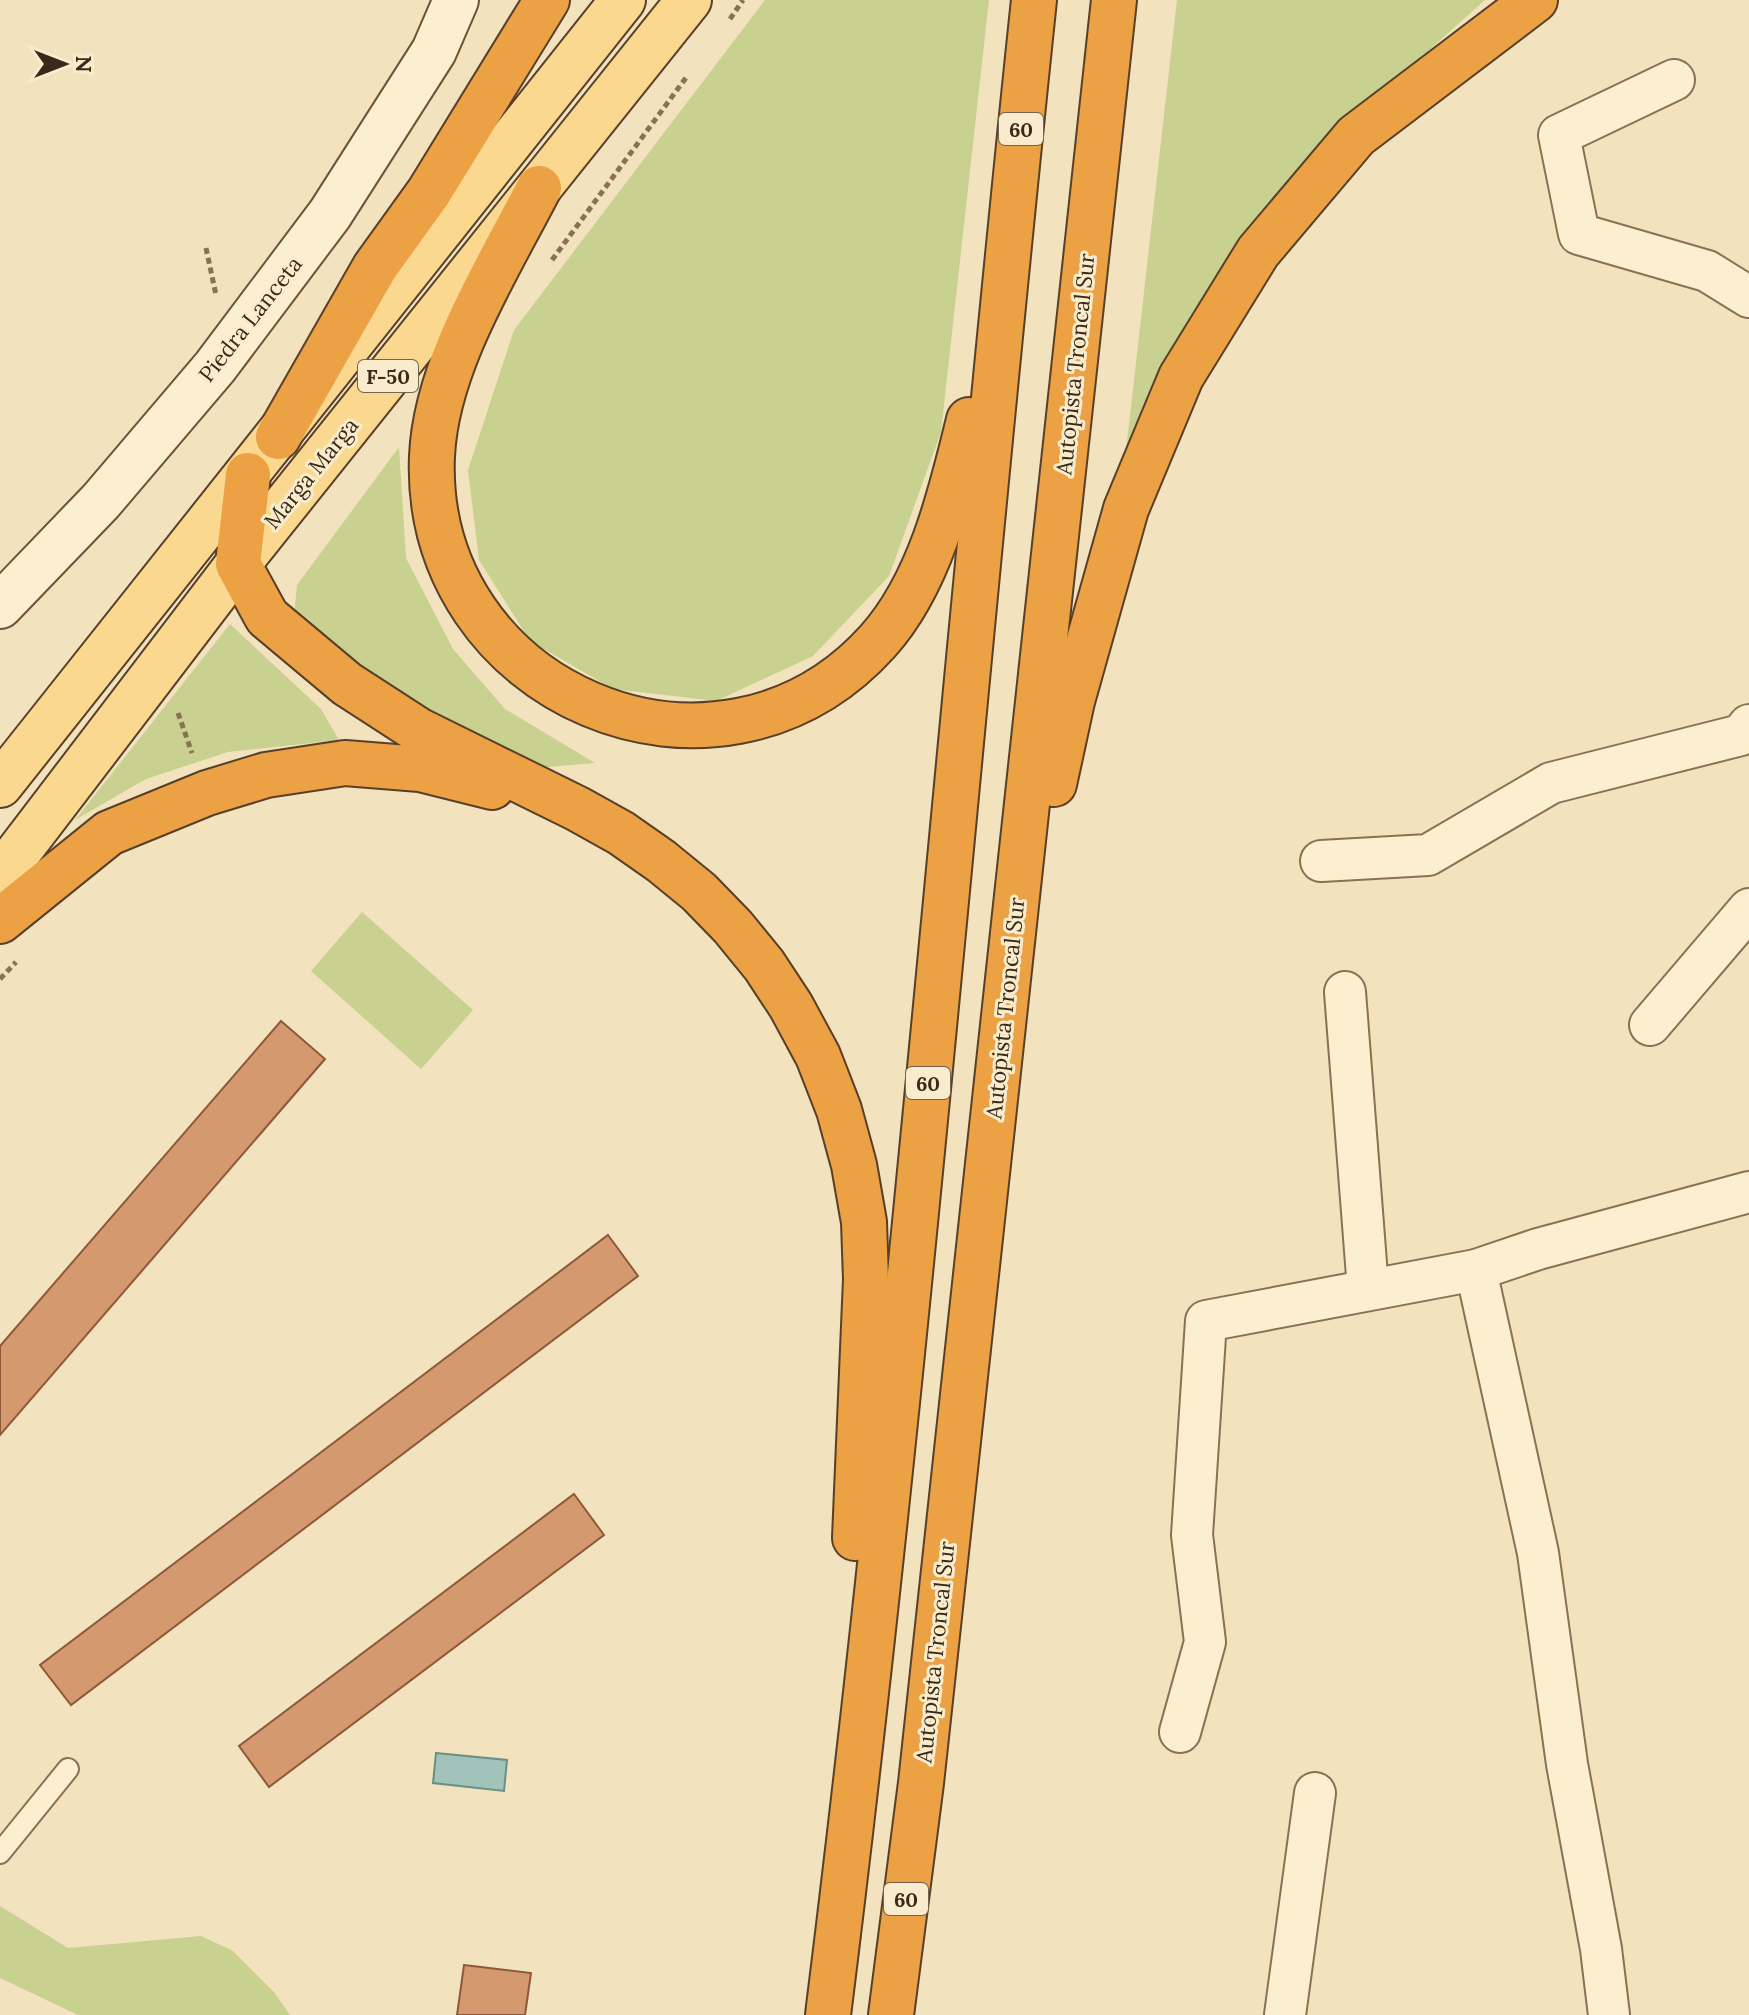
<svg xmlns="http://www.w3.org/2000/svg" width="1749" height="2015" viewBox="0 0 1749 2015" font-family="Lora,serif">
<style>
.green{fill:#c9d190}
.water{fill:#a1c3b9;stroke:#679187;stroke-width:2}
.building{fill:#d4996f;stroke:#8d5938;stroke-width:2}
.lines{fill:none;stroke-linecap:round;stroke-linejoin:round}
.lane-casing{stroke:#8b7154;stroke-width:24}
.street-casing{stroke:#8b7154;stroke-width:44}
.secondary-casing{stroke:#6d5238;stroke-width:48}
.primary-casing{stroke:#583f29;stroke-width:48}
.highway-casing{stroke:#583f29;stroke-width:48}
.path{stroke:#8b7154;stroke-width:5;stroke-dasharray:6 4;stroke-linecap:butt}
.lane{stroke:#fcefd0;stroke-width:20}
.street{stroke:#fcefd0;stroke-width:40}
.secondary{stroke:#fcefd0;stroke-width:44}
.primary{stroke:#fad890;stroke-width:44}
.highway{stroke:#eba144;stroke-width:44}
.labels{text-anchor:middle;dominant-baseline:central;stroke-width:6;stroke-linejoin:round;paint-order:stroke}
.shield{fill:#f9eccd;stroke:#736450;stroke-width:2}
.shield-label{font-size:20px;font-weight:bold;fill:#39291a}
.street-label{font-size:22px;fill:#39291a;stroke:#f9eccd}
</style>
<rect width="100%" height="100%" fill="#f2e2bd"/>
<!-- green -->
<g class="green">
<path d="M765 0H989L941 432 889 576 813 656 716 701 613 689 530 641 479 560 468 470 514 330Z"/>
<path d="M1177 0H1485L1351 120 1125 460Z"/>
<path d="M399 447 406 558 453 649 505 709 595 763 525 769 362 671 294 616 297 585Z"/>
<path d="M230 624 321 709 339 740 228 752 146 779 75 820Z"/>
<path d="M362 912 473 1010 421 1069 311 971Z"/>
<path d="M0 1906 68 1948 201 1936 233 1951 274 1992 290 2015H78L0 1978Z"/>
</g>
<!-- water -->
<path class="water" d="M436 1753 507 1760 504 1791 433 1783Z"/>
<!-- building -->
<g class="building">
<path d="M281 1021 325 1059 0 1435V1346Z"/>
<path d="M608 1235 638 1276 71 1705 40 1665Z"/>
<path d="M574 1494 604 1535 269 1787 239 1746Z"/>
<path d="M464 1965 531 1973 525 2015H457Z"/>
</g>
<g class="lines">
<!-- lane casing -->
<g class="lane-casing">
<path id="lane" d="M0 1853 68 1769"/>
</g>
<!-- street casing -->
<g class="street-casing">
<g id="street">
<path d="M1674 80 1559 135 1579 234 1707 271 1749 297"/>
<path d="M1321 861 1428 855 1551 783 1741 735 1749 725"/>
<path d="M1345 992 1368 1289"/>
<path d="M1650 1025 1749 909"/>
<path d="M1476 1270 1538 1553 1567 1764 1601 1949 1609 2015"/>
<path d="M1180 1732 1205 1642 1192 1535 1206 1321 1476 1270 1538 1249 1749 1192"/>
<path d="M1285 2015 1315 1793"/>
</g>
</g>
<!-- secondary casing -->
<g class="secondary-casing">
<path id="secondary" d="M0 606 101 501 215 367 330 214 434 51 456 0"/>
</g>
<!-- primary casing -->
<g class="primary-casing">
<g id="primary">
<path d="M0 785 623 0"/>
<path d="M0 876 238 564 689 0"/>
</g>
</g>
<!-- highway casing -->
<g class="highway-casing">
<g id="highway">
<path d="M539 188C498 268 436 365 432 456 422 693 717 820 878 641 930 583 951 494 969 420"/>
<path d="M278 437 375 267 429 192 547 0"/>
<path d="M248 475 238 564 267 617 347 684 418 730 578 809 621 833 661 861 699 892 733 927 764 965 791 1006 818 1056 839 1110 854 1165 864 1222 866 1279 855 1538"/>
<path d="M1054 784 1072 701 1126 509 1181 377 1258 252 1356 136 1535 0"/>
<path d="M0 921 109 833 207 793 266 775 345 763 420 769 492 787"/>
<path d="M828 2015C912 1345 963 671 1034 0"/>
<path d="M891 2015 921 1783 1114 0"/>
</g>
</g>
<!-- path -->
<g class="path">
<path d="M730 19 743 0"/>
<path d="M206 248 216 295"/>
<path d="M552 260 688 75"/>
<path d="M178 713 192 753"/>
<path d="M0 979 16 962"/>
</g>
<!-- lane -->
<use href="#lane" class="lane"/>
<!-- street -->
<use href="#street" class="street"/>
<!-- secondary -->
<use href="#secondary" class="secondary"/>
<!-- primary -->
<use href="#primary" class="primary"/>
<!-- highway -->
<use href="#highway" class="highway"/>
</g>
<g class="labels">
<!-- shield labels -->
<g class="shield">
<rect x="999" y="113" width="44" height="32" rx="6"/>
<rect x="358" y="360" width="60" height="32" rx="6"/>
<rect x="906" y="1067" width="44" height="32" rx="6"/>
<rect x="884" y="1883" width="44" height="32" rx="6"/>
</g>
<g class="shield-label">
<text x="1021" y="129">60</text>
<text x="388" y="376">F-50</text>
<text x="928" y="1083">60</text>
<text x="906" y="1899">60</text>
</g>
<!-- street labels -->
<g class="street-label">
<text transform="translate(250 319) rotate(-52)">Piedra Lanceta</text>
<text transform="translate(1075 364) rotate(-84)">Autopista Troncal Sur</text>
<text transform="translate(311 473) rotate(-51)">Marga Marga</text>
<text transform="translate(1005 1008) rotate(-84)">Autopista Troncal Sur</text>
<text transform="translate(935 1652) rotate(-84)">Autopista Troncal Sur</text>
</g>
</g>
<!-- north arrow -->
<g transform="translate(64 64) rotate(90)" stroke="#f9eccd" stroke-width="6" paint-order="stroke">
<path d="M0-6L14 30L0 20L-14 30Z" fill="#39291a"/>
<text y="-12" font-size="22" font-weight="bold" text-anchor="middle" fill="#39291a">N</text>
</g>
</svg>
